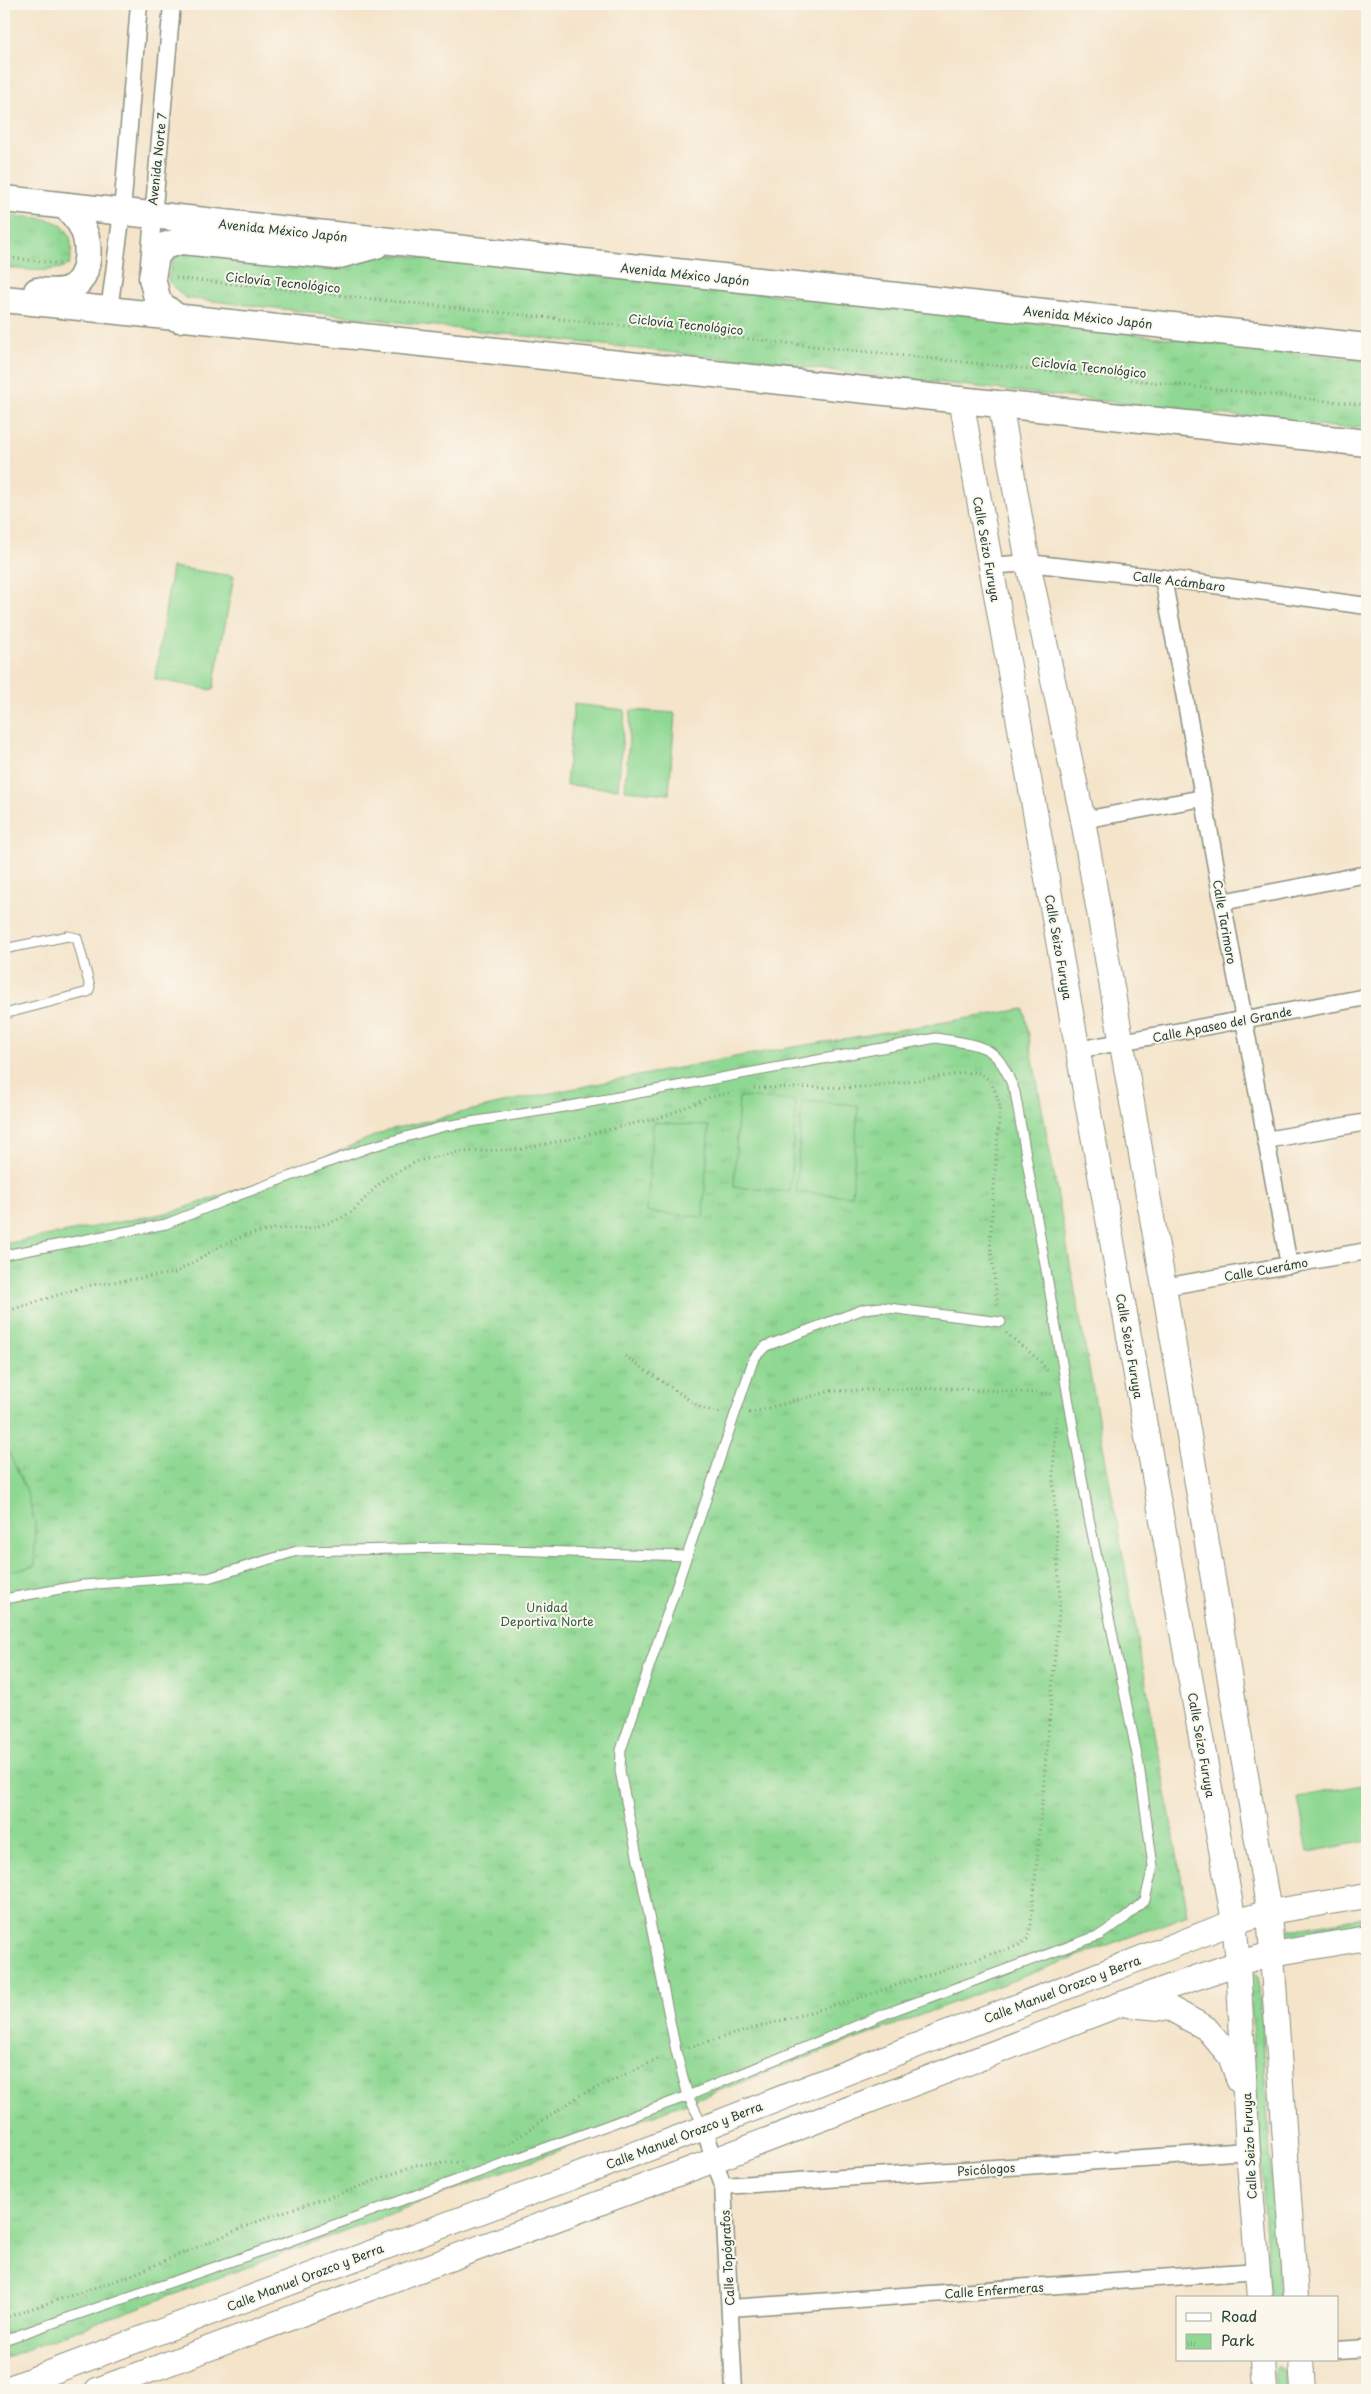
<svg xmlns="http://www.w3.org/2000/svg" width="1371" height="2394" viewBox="0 0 1371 2394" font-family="'Playpen Sans',sans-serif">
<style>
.park{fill:url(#park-tufts);stroke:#578a64}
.garden{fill:#8fd893;stroke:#578a64}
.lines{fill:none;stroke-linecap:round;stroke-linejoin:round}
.lane-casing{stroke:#8a907f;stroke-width:11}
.street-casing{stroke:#8a907f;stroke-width:19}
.secondary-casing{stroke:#8a907f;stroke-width:26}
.primary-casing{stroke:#8a907f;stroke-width:29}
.path{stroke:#8a907f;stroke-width:3;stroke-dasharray:1 4;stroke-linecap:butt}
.lane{stroke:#fff;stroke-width:9}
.street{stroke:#fff;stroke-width:16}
.secondary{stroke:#fff;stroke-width:24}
.primary{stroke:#fff;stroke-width:26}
.labels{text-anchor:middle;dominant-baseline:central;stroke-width:4;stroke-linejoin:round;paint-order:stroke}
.street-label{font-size:12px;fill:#1f3d34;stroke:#fbf7ec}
.park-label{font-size:12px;fill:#355c47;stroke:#fbf7ec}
</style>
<defs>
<pattern id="park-tufts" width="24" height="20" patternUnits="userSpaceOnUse" patternTransform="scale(1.25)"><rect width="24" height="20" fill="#8fd893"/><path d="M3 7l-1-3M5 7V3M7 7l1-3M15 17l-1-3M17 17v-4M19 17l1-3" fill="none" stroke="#7bba7f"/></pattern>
</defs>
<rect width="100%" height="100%" fill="#fbf7ec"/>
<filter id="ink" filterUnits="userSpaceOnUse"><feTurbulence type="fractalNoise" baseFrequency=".02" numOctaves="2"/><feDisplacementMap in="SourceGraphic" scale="10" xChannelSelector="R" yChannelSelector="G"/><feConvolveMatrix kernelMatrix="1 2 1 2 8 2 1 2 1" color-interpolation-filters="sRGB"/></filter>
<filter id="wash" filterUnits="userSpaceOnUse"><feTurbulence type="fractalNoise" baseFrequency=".0096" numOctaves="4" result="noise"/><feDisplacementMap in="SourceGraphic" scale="20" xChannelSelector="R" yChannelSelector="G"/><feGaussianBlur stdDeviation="1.12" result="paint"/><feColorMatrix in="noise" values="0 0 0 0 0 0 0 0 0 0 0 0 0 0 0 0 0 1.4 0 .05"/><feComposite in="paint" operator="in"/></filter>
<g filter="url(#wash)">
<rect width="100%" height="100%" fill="#f4e4ca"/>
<!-- park -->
<g class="park">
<path d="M4 215C40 219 82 213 69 265 47 274 27 270 4 267Z"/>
<path d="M180 249 326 255 388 254 933 311 1367 361V426L1344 428 185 298 168 281 171 265Z"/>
<path d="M1024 1009 1188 1915 4 2358V1244L172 1212 283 1175 388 1130 520 1099 740 1056Z"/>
<path d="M1367 1917V1928L1279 1942 1278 1935 1285 1931Z"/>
<path d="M1253 1972 1258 1976 1280 2298H1270L1249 1978Z"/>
<path d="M1278 2366 1284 2371 1285 2390H1275L1274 2372Z"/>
</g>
<!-- garden -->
<g class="garden">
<path d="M172 567 234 576 213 690 155 679Z"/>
<path d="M574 704 625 710 618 789 566 785Z"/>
<path d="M631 710 675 713 669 794 625 790Z"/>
<path d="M739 1097 796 1101 790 1192 734 1187Z"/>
<path d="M802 1101 858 1105 852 1196 796 1192Z"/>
<path d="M653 1122 709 1126 703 1217 647 1212Z"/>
<path d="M4 1443 26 1489 35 1523V1566L4 1572Z"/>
<path d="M1367 1784V1841L1308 1852 1298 1797Z"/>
</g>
</g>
<g filter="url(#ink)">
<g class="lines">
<!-- lane casing -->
<g class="lane-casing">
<g id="lane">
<path d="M4 949 68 936 77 938 90 987 88 992 4 1014"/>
<path d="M4 1255 166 1224 231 1198 370 1147 445 1126 553 1109 936 1038C952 1041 981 1043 993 1054 1004 1063 1010 1080 1015 1092L1089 1518 1139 1765 1153 1866 1145 1900 1125 1918 1100 1935 887 2013 688 2096 287 2242 4 2340"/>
<path d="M4 1599 83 1585 175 1578H208L297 1551 446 1548 687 1556"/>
<path d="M704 2127 688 2096 676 2051 620 1771 621 1750 754 1358 766 1346 864 1309 881 1307 1001 1322"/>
</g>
</g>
<!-- street casing -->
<g class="street-casing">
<g id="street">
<path d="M149 263 172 4"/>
<path d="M109 311 122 212 139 4"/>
<path d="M990 566 1028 563 1163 578 1367 606"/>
<path d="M1163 578 1289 1265"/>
<path d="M1083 820 1203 798"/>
<path d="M1222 902 1367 874"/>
<path d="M1077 1050 1367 997"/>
<path d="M1266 1140 1367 1122"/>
<path d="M1164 1287 1367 1251"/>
<path d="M704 2128 723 2186 734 2390"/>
<path d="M723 2186 1248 2151"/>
<path d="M730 2308 1258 2271"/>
<path d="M1337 2350 1367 2348"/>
</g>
</g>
<!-- secondary casing -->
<g class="secondary-casing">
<g id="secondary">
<path d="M961 399 1234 1922 1238 1963 1248 2151 1260 2298"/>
<path d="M1000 403 1028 563 1083 820 1164 1287 1269 1912 1296 2298"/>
<path d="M1128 2005 1171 2009 1206 2028 1230 2056 1239 2081"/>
<path d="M1263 2360 1265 2390"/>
<path d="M1301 2360 1303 2390"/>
<path d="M4 2390 704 2128 1234 1922 1269 1912 1367 1896"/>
<path d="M97 2390 715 2160 1121 2004 1238 1963 1272 1954 1367 1938"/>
</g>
</g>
<!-- primary casing -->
<g class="primary-casing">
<g id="primary">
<path d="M4 199 1367 347"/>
<path d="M37 291C47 292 62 293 71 288 90 278 91 244 82 227 79 220 71 212 66 206"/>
<path d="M4 299 1367 443"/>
<path d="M179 319 158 302 152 278 156 256 164 246 181 241 336 256 376 245"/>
</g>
</g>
<!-- path -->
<g class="path">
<path d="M4 257 63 264"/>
<path d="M176 278 1367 405"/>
<path d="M754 1088 871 1087 971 1072C990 1072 996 1091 1000 1107L990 1241 998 1308"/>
<path d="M4 1312 86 1286 175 1273 224 1244 246 1235 274 1229 312 1228 335 1221 352 1212 384 1179 418 1161 458 1152 521 1149 570 1139 665 1116 710 1097 733 1092"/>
<path d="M1006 1333 1039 1360 1049 1373"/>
<path d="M625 1356 701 1408 721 1413"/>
<path d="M749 1413 832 1391 946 1388 1055 1394"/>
<path d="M689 2047 846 2002 1019 1945 1027 1939 1031 1926 1060 1599 1053 1477 1056 1416"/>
<path d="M505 2146 579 2096 665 2056"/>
<path d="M4 2318 129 2276 268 2217 348 2191 415 2165 462 2162"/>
</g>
<!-- lane -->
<use href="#lane" class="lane"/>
<!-- street -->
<use href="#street" class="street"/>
<!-- secondary -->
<use href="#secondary" class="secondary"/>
<!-- primary -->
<use href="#primary" class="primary"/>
</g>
</g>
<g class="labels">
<!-- street labels -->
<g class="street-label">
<text transform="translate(157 159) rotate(-84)">Avenida Norte 7</text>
<text transform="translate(283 230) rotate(6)">Avenida México Japón</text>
<text transform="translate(685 274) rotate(6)">Avenida México Japón</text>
<text transform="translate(283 282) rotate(6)">Ciclovía Tecnológico</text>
<text transform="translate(1088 317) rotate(6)">Avenida México Japón</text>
<text transform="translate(686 324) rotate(6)">Ciclovía Tecnológico</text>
<text transform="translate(1089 367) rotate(6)">Ciclovía Tecnológico</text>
<text transform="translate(987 549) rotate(80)">Calle Seizo Furuya</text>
<text transform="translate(1179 581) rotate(7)">Calle Acámbaro</text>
<text transform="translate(1225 922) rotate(80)">Calle Tarimoro</text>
<text transform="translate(1059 947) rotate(80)">Calle Seizo Furuya</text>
<text transform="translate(1222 1024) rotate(-11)">Calle Apaseo del Grande</text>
<text transform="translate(1266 1269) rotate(-10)">Calle Cuerámo</text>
<text transform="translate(1130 1346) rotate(80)">Calle Seizo Furuya</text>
<text transform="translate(1202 1745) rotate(80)">Calle Seizo Furuya</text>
<text transform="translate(1062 1989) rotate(-21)">Calle Manuel Orozco y Berra</text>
<text transform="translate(684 2135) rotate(-21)">Calle Manuel Orozco y Berra</text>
<text transform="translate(1249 2146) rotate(-93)">Calle Seizo Furuya</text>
<text transform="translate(986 2169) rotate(-4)">Psicólogos</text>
<text transform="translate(727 2258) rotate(-93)">Calle Topógrafos</text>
<text transform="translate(305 2277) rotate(-21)">Calle Manuel Orozco y Berra</text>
<text transform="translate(994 2290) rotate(-4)">Calle Enfermeras</text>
</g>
<!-- park labels -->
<g class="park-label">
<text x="547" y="1607">Unidad<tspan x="547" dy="14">Deportiva Norte</tspan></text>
</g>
</g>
<!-- margin -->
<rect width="1371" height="2394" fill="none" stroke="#fbf7ec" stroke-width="20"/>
<!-- legend -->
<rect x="1176" y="2296" width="162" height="65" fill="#fbf7ec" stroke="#a3ada2"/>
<rect x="1186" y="2313" width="25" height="8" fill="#ffffff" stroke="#a3ada2"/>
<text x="1221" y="2322" font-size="15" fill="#1f3d34">Road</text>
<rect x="1186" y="2334" width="25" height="15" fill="url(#park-tufts)" stroke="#a3ada2"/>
<text x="1221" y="2346" font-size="15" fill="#1f3d34">Park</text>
</svg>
